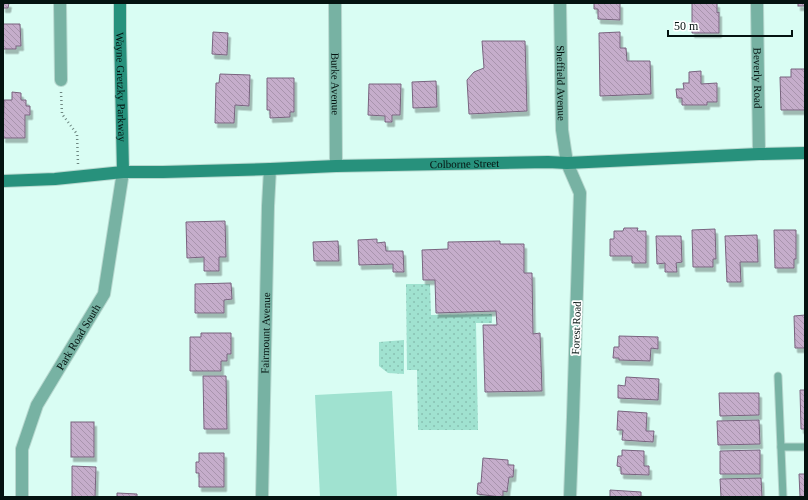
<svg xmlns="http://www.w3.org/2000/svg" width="808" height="500" viewBox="0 0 808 500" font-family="'Times New Roman',serif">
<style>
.grass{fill:#a0e2d0}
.park{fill:url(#park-dots)}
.building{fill:url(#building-back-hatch);stroke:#78637e;filter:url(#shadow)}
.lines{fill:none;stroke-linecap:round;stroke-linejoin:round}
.service-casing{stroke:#b7d8cf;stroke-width:9}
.minor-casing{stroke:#b7d8cf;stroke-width:14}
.secondary-casing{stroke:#b7d8cf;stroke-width:14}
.path{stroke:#6e8781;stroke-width:2.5;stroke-dasharray:1 3;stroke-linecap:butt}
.service{stroke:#77b2a3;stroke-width:7}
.minor{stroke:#77b2a3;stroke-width:12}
.secondary{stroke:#27917c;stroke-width:12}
.labels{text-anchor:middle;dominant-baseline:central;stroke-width:3.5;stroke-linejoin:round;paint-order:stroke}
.street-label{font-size:11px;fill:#041310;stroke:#fff}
</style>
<defs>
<pattern id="park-dots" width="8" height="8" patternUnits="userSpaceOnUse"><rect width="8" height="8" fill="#a0e2d0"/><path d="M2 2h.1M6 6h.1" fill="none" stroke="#88c1b2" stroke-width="1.8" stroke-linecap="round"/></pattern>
<pattern id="building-back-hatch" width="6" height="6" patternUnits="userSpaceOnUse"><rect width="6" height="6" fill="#c5adcb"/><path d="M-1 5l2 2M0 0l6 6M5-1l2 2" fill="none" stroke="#a894ad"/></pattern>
<filter id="shadow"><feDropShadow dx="2.5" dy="4.5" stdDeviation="0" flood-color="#0004"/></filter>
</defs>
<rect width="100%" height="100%" fill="#d9fdf3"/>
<!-- grass -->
<path class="grass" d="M392 391 397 497H320L315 395Z"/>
<!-- park -->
<g class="park">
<path d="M406 284H430L431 315 492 314V323H476L478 430H418L417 370H407Z"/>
<path d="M404 340V374L388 373 379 366V342Z"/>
</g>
<!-- building -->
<g class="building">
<path d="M3 3H9L8 8H3Z"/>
<path d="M594 3H620V20L598 19V9H594Z"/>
<path d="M692 3H717V13L719 12V33H692Z"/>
<rect x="798" y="3" width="7" height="3"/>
<path d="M3 24H20L21 46H16V49H3Z"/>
<path d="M213 32 228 33 227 55 212 54Z"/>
<path d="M620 32V48H626L627 61H650L651 94 600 96 599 33Z"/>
<path d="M482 41H525L527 111 469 114 467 80 474 72 484 68Z"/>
<path d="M791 69H805V110H781L780 77H791Z"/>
<path d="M701 71V84L717 83V102H707V105H682V98H677L676 89H684L683 83H689V72Z"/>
<path d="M220 74 250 75 249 106 235 105 234 123H215L216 83H219Z"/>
<path d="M267 78H294V112H290V117L270 118V110H267Z"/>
<path d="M436 81 437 107 413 108 412 82Z"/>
<path d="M369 84H401L400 115H392V122H385V116L368 115Z"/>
<path d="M12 92 21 93V100H26V106H30V115H25V138H3L4 100H12Z"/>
<path d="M225 221 226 257H219V271H204V257L187 258 186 222Z"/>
<path d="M624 228H638L637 231H646V263H632V256H610V239H614V231H623Z"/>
<path d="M715 229 716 259H713V267H693L692 230Z"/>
<path d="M774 230H796V259H794V268H775Z"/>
<path d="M757 235 758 262H740L741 282H727L725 236Z"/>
<path d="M656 236H681L682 262 676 263 677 272H665V263L657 264Z"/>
<path d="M377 239V243L385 242 386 251H403L404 272H393V264L359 265 358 240Z"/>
<path d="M338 241 339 261H314L313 242Z"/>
<path d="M500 241V244H524V273H532L533 334 540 333 542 391 485 392 483 325H497L496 311 436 313 435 280H423L422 250 448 249V242Z"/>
<path d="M231 283 232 299 224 300V313H195V284Z"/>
<path d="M805 315V348H795L794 316Z"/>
<path d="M201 333H231V354H227V361H221V371H190V337H201Z"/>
<path d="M619 336 658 337V349L651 348 650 361 619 360V358H613L614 347H619Z"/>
<path d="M203 376H226L227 429H204Z"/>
<path d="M626 377 659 379 658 400 618 398V385L625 386Z"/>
<path d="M800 390H805V429H801Z"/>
<path d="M719 393H759V415L720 416Z"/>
<path d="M618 411 647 413 646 431H654L653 442 622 440 623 430H617Z"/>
<path d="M759 420 760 444 718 445 717 421Z"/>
<rect x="71" y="422" width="23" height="35"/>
<path d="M622 450 644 451V466H649V475L621 474V467L617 466 618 456H622Z"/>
<path d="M760 450V474H720V451Z"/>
<path d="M199 453H224V487H199V473H196V462H199Z"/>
<path d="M483 458 508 460V465H514L513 477H509L507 492 503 491V496L501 497 477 494 478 483H481Z"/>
<path d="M72 466 96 467 95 497H72Z"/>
<path d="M799 474H805V497H800Z"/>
<path d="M761 478 762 497H721L720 479Z"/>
<path d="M610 490 641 492V497H610Z"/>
<path d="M117 493 137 494V497H117Z"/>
</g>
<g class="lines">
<!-- service casing -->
<g class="service-casing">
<g id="service">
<path d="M778 376 783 497"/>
<path d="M781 447H805"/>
</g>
</g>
<!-- minor casing -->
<g class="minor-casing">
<g id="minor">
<path d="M60 3 61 80"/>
<path id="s1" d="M335 3 336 166"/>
<path id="s2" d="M560 3 562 130 567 163 580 193 573 417 570 497"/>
<path id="s3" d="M757 3 759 154"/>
<path id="s4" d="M22 497V449L37 405 104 294 123 172"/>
<path id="s5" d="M262 497 268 206 270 169"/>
</g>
</g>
<!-- secondary casing -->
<g class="secondary-casing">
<g id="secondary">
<path id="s6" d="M120 3V32L123 172"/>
<path id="s7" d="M3 181 55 179 123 172H163L270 169 336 166 548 162 567 163 759 154 805 153"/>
</g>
</g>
<!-- path -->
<path class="path" d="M61 92 62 114 77 134 78 164"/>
<!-- service -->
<use href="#service" class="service"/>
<!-- minor -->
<use href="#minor" class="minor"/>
<!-- secondary -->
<use href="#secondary" class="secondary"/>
</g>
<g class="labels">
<!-- street labels -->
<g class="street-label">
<text stroke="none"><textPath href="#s3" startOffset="75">Beverly Road</textPath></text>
<text stroke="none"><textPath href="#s2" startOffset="80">Sheffield Avenue</textPath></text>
<text stroke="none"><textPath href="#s1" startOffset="81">Burke Avenue</textPath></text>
<text stroke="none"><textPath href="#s6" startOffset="84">Wayne Gretzky Parkway</textPath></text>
<text stroke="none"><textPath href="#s7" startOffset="462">Colborne Street</textPath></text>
<text transform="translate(576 328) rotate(-88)">Forest Road</text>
<text stroke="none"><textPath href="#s5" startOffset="164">Fairmount Avenue</textPath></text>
<text stroke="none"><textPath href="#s4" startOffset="174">Park Road South</textPath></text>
</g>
</g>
<!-- border -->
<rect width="808" height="500" fill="none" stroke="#041310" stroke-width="8"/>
<!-- scale -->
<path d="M668 30v6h124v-6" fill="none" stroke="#041310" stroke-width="2"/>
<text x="674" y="30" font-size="12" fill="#041310" stroke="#ffffff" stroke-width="3" paint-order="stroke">50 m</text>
</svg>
